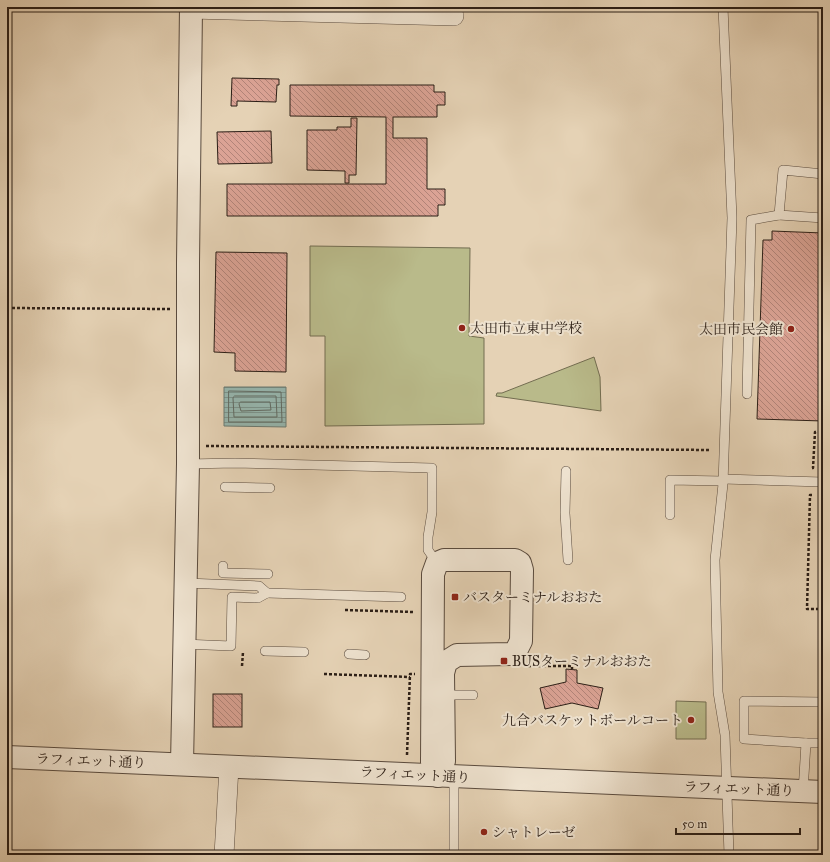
<svg xmlns="http://www.w3.org/2000/svg" width="830" height="862" viewBox="0 0 830 862" font-family="'IM FELL Great Primer','Noto Serif JP',serif">
<style>
.garden{fill:#b9ba8a;stroke:#726c50}
.water{fill:url(#water-rules);stroke:#6b7a72}
.lines{fill:none;stroke-linecap:round;stroke-linejoin:round}
.shore{stroke:#606a63;stroke-width:1}
.building{fill:url(#building-back-hatch);stroke:#2b1e16}
.service-casing{stroke:#5a4b3e;stroke-width:10}
.minor-casing{stroke:#5a4b3e;stroke-width:20}
.tertiary-casing{stroke:#5a4b3e;stroke-width:24}
.path{stroke:#2b1e16;stroke-width:2.5;stroke-dasharray:3 2;stroke-linecap:butt}
.service{stroke:#eee2cf;stroke-width:9}
.minor{stroke:#eee2cf;stroke-width:19}
.tertiary{stroke:#eee2cf;stroke-width:22}
.poi-dot{fill:#8f2418;stroke:#eee2cf;stroke-width:1.5}
.labels{text-anchor:middle;dominant-baseline:central;stroke-width:4;stroke-linejoin:round;paint-order:stroke}
.poi-label{font-size:14px;fill:#2b1e16;stroke:#eee2cf;text-anchor:start}
.street-label{font-size:14px;fill:#2b1e16;stroke:#eee2cf}
</style>
<defs>
<pattern id="water-rules" width="6" height="5" patternUnits="userSpaceOnUse"><rect width="6" height="5" fill="#96b7b0"/><path d="M0 2.5h6" fill="none" stroke="#7b948e"/></pattern>
<pattern id="building-back-hatch" width="6" height="6" patternUnits="userSpaceOnUse"><rect width="6" height="6" fill="#dba395"/><path d="M-1 5l2 2M0 0l6 6M5-1l2 2" fill="none" stroke="#b28479"/></pattern>
</defs>
<rect width="100%" height="100%" fill="#e5d2b5"/>
<filter id="stains"><feTurbulence type="fractalNoise" baseFrequency=".005" numOctaves="4"/><feColorMatrix values="0 0 0 0 .2 0 0 0 0 .09 0 0 0 0 .02 0 0 0 .5 -.17"/></filter>
<radialGradient id="worn" r=".72"><stop offset=".6" stop-color="#630" stop-opacity="0"/><stop offset="1" stop-color="#630" stop-opacity=".3"/></radialGradient>
<!-- garden -->
<g class="garden">
<path d="M310 246 470 248 469 336 484 338V424L325 426V336H310Z"/>
<path d="M594 357 600 377 601 411 496 396 497 393H502Z"/>
<path d="M676 701 706 702V739H676Z"/>
</g>
<!-- water -->
<path class="water" d="M224 387H286V427L224 426Z"/>
<g class="lines">
<!-- shore -->
<g class="shore">
<path d="M229 391 281 392 282 422H229Z"/>
<path d="M235 396H276L277 417H234L233 398Z"/>
<path d="M241 402H270L271 410 241 411 239 404Z"/>
</g>
</g>
<!-- building -->
<g class="building">
<path d="M232 78 279 79V85H277L276 102 237 101V106H231Z"/>
<path d="M290 85H434V92H445V105H437V117H393V138H427V189H445V205H438V216H227V184H386V117L290 116Z"/>
<path d="M351 118H357L356 175H349V183H345V171L307 170V130H337V127H351Z"/>
<path d="M271 131 272 163 218 164 217 132Z"/>
<path d="M772 231 823 233V421L757 419 763 240H772Z"/>
<path d="M216 252 287 253 286 372 235 371V353L214 352Z"/>
<path d="M566 669 577 670V683L603 688 598 709 572 703 545 709 540 688 566 682Z"/>
<rect x="213" y="694" width="29" height="33"/>
</g>
<g class="lines">
<!-- service casing -->
<g class="service-casing">
<g id="service">
<path d="M723 7 732 218 723 484 715 560 718 692 725 735 729 855"/>
<path d="M823 174 783 170 779 215 823 218"/>
<path d="M747 394 751 220 779 215"/>
<path d="M188 464 235 463 432 468V512L428 537V550L437 563"/>
<path d="M566 471 565 513 568 560"/>
<path d="M723 479 823 482"/>
<path d="M225 487 270 488"/>
<path d="M670 515V480L723 481"/>
<path d="M223 566V573L268 574"/>
<path d="M267 593 401 597"/>
<path d="M183 644 231 646 232 597 258 598 267 593 259 586 186 583"/>
<path d="M265 651 304 652"/>
<path d="M349 654 365 655"/>
<path d="M443 695H473"/>
<path d="M806 743H823"/>
<path d="M803 792 806 743 744 739V701L823 702"/>
<path d="M454 855V776"/>
</g>
</g>
<!-- minor casing -->
<g class="minor-casing">
<g id="minor">
<path d="M191 9 454 16"/>
<path d="M224 855 229 767"/>
</g>
</g>
<!-- tertiary casing -->
<g class="tertiary-casing">
<g id="tertiary">
<path d="M444 560H515L520 563 522 570 521 641 516 651 511 654 457 655 446 662 443 673 444 761 438 776 432 762 433 574 437 563Z"/>
<path d="M7 757 823 792"/>
<path d="M182 764 188 464V263L191 7"/>
</g>
</g>
<!-- path -->
<g class="path">
<path d="M7 308 170 309"/>
<path d="M206 446 711 450"/>
<path d="M812 468H813L815 432H823"/>
<path d="M812 495H810L807 609H823"/>
<path d="M345 610 414 612"/>
<path d="M242 666 243 652"/>
<path d="M528 666H572V669"/>
<path d="M324 674 410 677"/>
<path d="M407 755 410 674H415"/>
</g>
<!-- service -->
<use href="#service" class="service"/>
<!-- minor -->
<use href="#minor" class="minor"/>
<!-- tertiary -->
<use href="#tertiary" class="tertiary"/>
</g>
<!-- markers -->
<g class="poi-dot">
<circle cx="462" cy="328" r="4"/>
<circle cx="791" cy="329" r="4"/>
<rect x="451" y="593" width="8" height="8" rx="2"/>
<rect x="500" y="657" width="8" height="8" rx="2"/>
<circle cx="691" cy="720" r="4"/>
<circle cx="484" cy="832" r="4"/>
</g>
<g class="labels">
<!-- poi labels -->
<g class="poi-label">
<text x="470" y="328">太田市立東中学校</text>
<text x="783" y="329" text-anchor="end">太田市民会館</text>
<text x="463" y="597">バスターミナルおおた</text>
<text x="512" y="661">BUSターミナルおおた</text>
<text x="683" y="720" text-anchor="end">九合バスケットボールコート</text>
<text x="492" y="832">シャトレーゼ</text>
</g>
<!-- street labels -->
<g class="street-label">
<text transform="translate(91 761) rotate(2)">ラフィエット通り</text>
<text transform="translate(415 775) rotate(3)">ラフィエット通り</text>
<text transform="translate(739 789) rotate(2)">ラフィエット通り</text>
</g>
</g>
<!-- margin -->
<rect width="830" height="862" fill="none" stroke="#e5d2b5" stroke-width="24"/>
<rect x="8" y="8" width="814" height="846" fill="none" stroke="#2b1e16" stroke-width="2"/>
<rect x="12" y="12" width="806" height="838" fill="none" stroke="#2b1e16"/>
<!-- scale -->
<path d="M676 828v6h124v-6" fill="none" stroke="#2b1e16" stroke-width="2"/>
<text x="682" y="828" font-size="12" fill="#2b1e16" stroke="#eee2cf" stroke-width="3" paint-order="stroke">50 m</text>
<rect width="100%" height="100%" filter="url(#stains)"/>
<rect width="100%" height="100%" fill="url(#worn)"/>
</svg>
